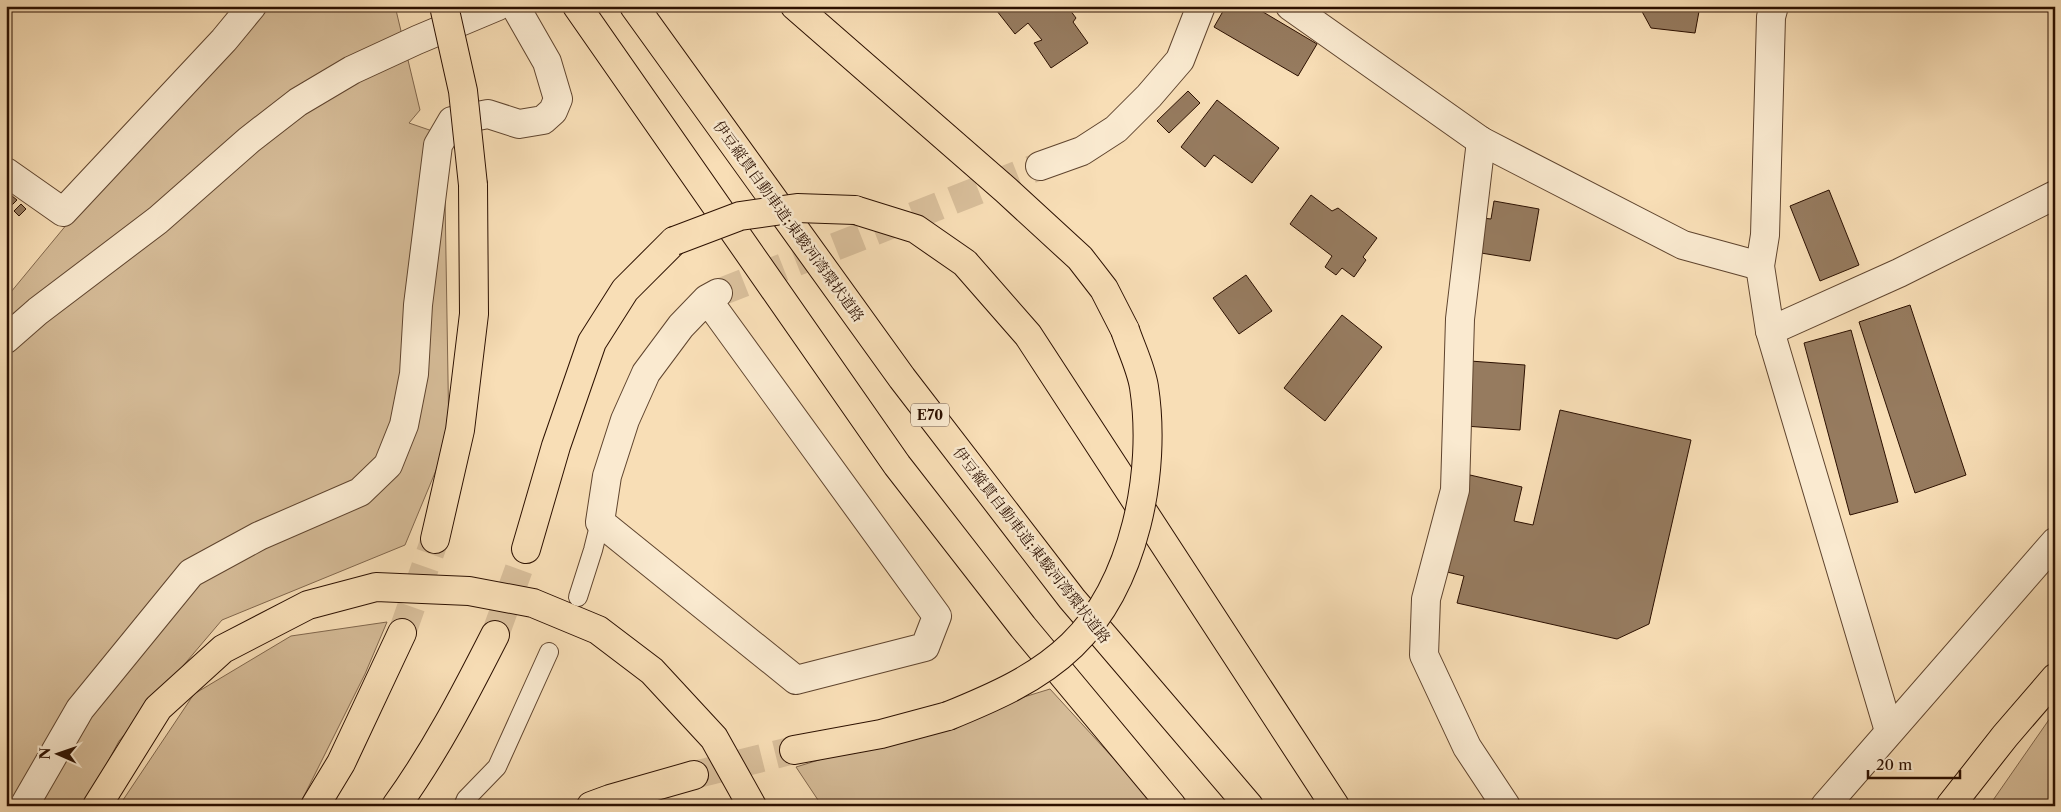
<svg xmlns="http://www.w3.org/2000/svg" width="2061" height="812" viewBox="0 0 2061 812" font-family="'Libre Caslon Text','Noto Serif JP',serif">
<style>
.green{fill:#d5bb97;stroke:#80664c}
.building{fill:#967b5f;stroke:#2c1000}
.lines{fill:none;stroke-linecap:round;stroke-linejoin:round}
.minor-tunnel{stroke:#d9bf9b;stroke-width:28;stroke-dasharray:28 14;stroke-linecap:butt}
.motorway-tunnel{stroke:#d9bf9b;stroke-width:28;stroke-dasharray:28 14;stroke-linecap:butt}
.service-casing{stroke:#5f442e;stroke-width:20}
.minor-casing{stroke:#5f442e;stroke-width:30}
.tertiary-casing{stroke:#5f442e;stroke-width:30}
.primary-casing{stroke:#2c1000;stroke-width:30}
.motorway-casing{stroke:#2c1000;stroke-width:30}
.service{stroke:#faead0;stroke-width:18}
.minor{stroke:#faead0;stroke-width:28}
.tertiary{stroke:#faead0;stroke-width:28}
.primary{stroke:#f8deb6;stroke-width:28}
.motorway{stroke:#f8deb6;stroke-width:28}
.motorway-bridge-casing{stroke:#2c1000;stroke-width:30;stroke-linecap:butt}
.motorway-bridge{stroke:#f8deb6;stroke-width:28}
.labels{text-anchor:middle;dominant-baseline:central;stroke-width:5;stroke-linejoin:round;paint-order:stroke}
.shield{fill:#faead0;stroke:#6a513e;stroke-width:1}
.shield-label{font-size:14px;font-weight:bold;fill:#2c1000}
.street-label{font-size:15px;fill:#2c1000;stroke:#faead0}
</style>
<rect width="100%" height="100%" fill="#f8deb6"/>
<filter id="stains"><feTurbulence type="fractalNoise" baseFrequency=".004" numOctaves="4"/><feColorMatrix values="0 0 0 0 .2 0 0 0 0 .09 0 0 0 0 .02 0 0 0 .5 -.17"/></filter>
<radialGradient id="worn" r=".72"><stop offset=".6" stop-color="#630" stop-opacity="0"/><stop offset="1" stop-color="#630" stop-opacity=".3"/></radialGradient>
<!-- green -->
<g class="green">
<path d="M247 6H395L420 110 409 123 444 135 449 439 405 545 222 620 119 741 84 806H6V298Z"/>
<path d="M387 622 365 674 299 806H119L194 694 291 636Z"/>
<path d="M1050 689 1157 806H822L796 767Z"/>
<path d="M2055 711V806H1989Z"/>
</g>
<!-- building -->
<g class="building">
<path d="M993 6H1067L1076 18 1073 22 1088 43 1051 68 1034 43 1042 40 1028 23 1015 34Z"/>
<path d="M1226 6H1253L1317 44 1298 76 1214 27Z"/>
<path d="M1639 6H1700L1695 33 1651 28Z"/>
<path d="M1188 91 1200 103 1169 133 1157 121Z"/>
<path d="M1217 100 1279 148 1252 183 1214 155 1205 167 1181 147Z"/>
<path d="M1829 190 1859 265 1820 281 1790 206Z"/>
<path d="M6 191 17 200 11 206 6 202Z"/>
<path d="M1311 195 1332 211 1338 208 1377 238 1363 257 1366 260 1354 277 1342 268 1336 275 1325 267 1332 256 1290 224Z"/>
<path d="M1494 201 1539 209 1530 261 1481 253 1482 218 1491 219Z"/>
<path d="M21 204 26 209 19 216 14 211Z"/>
<path d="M1246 275 1272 311 1239 334 1213 298Z"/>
<path d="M1910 305 1966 475 1915 493 1859 322Z"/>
<path d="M1342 315 1382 347 1325 421 1284 388Z"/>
<path d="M1851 330 1898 502 1850 515 1804 343Z"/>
<path d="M1470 361 1525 365 1520 430 1465 426Z"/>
<path d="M1560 410 1691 440 1649 624 1617 639 1457 603 1464 576 1447 572 1470 475 1522 487 1514 521 1533 525Z"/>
</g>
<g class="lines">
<!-- minor-tunnel -->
<path class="minor-tunnel" d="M718 293 1040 166"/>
<!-- motorway-tunnel -->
<g class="motorway-tunnel">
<path d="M402 633 435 539"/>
<path d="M495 635 526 549"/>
<path d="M694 775 794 750"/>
</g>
<!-- service casing -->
<g class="service-casing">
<g id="service">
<path d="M578 597 593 550 600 522"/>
<path d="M463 806 466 799 497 767 549 652"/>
</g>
</g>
<!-- minor casing -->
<g class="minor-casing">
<g id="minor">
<path d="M1290 6 1481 141 1683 245 1760 266"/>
<path d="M1774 6 1771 17 1765 235 1760 266 1770 331 1889 731"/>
<path d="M1481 141 1460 319 1455 490 1426 599 1424 655 1467 747 1506 806"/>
<path d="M1040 166 1082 151 1116 129 1149 96 1180 60 1201 6"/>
<path d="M6 172 63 212 224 40 252 6"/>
<path d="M707 299 937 616 925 647 796 680 600 522 607 476 625 420 646 373 681 326 707 299 718 293"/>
<path d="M1770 331 1899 273 2055 195"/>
<path d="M6 339 38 311 158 220 249 140 298 102 352 70 417 40 498 6"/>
<path d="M24 806 80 709 191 573 259 536 360 492 388 465 404 425 414 374 418 305 438 145 452 121 488 114 519 124 543 120 553 111 558 99 547 62 515 6"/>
</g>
</g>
<!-- tertiary casing -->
<g class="tertiary-casing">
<path id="tertiary" d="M1825 806 2055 542"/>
</g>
<!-- primary casing -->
<g class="primary-casing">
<path id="primary" d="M1950 806 2005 736 2055 678"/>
</g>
<!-- motorway casing -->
<g class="motorway-casing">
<g id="motorway">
<path d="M577 6 897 465 1023 627 1172 806"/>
<path d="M634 6 902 378 1072 599 1249 806"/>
<path d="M795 6 1006 190 1080 258 1104 289 1125 330"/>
<path d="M855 210 916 229 965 263 1028 335 1335 806"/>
<path d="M435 539 460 430 474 314 473 185"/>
<path d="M526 549 556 446 592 342 625 290 674 241"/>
<path d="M794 750 881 734 948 716"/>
<path d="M97 806 158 708 223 649 308 605 376 587 469 591 533 603 598 630 652 671 714 738 752 806"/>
<path d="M315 806 341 763 402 633"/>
<path d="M396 806C435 752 465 694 495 635"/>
<path d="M591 806 610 799 694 775"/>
</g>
</g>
<!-- service -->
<use href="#service" class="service"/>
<!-- minor -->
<use href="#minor" class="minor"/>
<!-- tertiary -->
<use href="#tertiary" class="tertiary"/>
<!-- primary -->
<use href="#primary" class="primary"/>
<!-- motorway -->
<use href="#motorway" class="motorway"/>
<!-- motorway-bridge casing -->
<g class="motorway-bridge-casing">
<g id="motorway-bridge">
<path d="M444 6 463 91 473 185"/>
<path d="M674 241 740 216 797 208 855 210"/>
<path d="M948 716C992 698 1037 679 1072 645 1135 584 1157 471 1144 387 1141 368 1131 348 1125 330"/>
</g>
</g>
<!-- motorway-bridge -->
<use href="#motorway-bridge" class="motorway-bridge"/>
</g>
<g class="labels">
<!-- shield labels -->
<rect class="shield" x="911" y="403.5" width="38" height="23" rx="4"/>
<g class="shield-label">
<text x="930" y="415">E70</text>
</g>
<!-- street labels -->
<g class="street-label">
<text transform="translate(789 221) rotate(54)">伊豆縦貫自動車道;東駿河湾環状道路</text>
<text transform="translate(1032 545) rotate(52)">伊豆縦貫自動車道;東駿河湾環状道路</text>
</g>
</g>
<!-- margin -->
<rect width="2061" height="812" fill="none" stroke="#f8deb6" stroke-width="25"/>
<rect x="8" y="8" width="2046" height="797" fill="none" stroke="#2c1000" stroke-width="2.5"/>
<rect x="12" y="12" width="2036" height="787" fill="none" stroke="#2c1000"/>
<!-- north arrow -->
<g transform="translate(58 754) rotate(272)" stroke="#faead0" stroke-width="4" paint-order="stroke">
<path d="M0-4L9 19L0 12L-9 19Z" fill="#2c1000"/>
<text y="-8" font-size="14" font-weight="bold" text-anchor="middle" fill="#2c1000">N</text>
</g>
<!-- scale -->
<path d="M1868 770v8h92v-8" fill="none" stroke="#2c1000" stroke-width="2.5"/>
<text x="1876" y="770" font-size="15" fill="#2c1000" stroke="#faead0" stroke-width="4" paint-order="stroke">20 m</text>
<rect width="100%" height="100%" filter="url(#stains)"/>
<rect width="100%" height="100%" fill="url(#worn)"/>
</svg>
